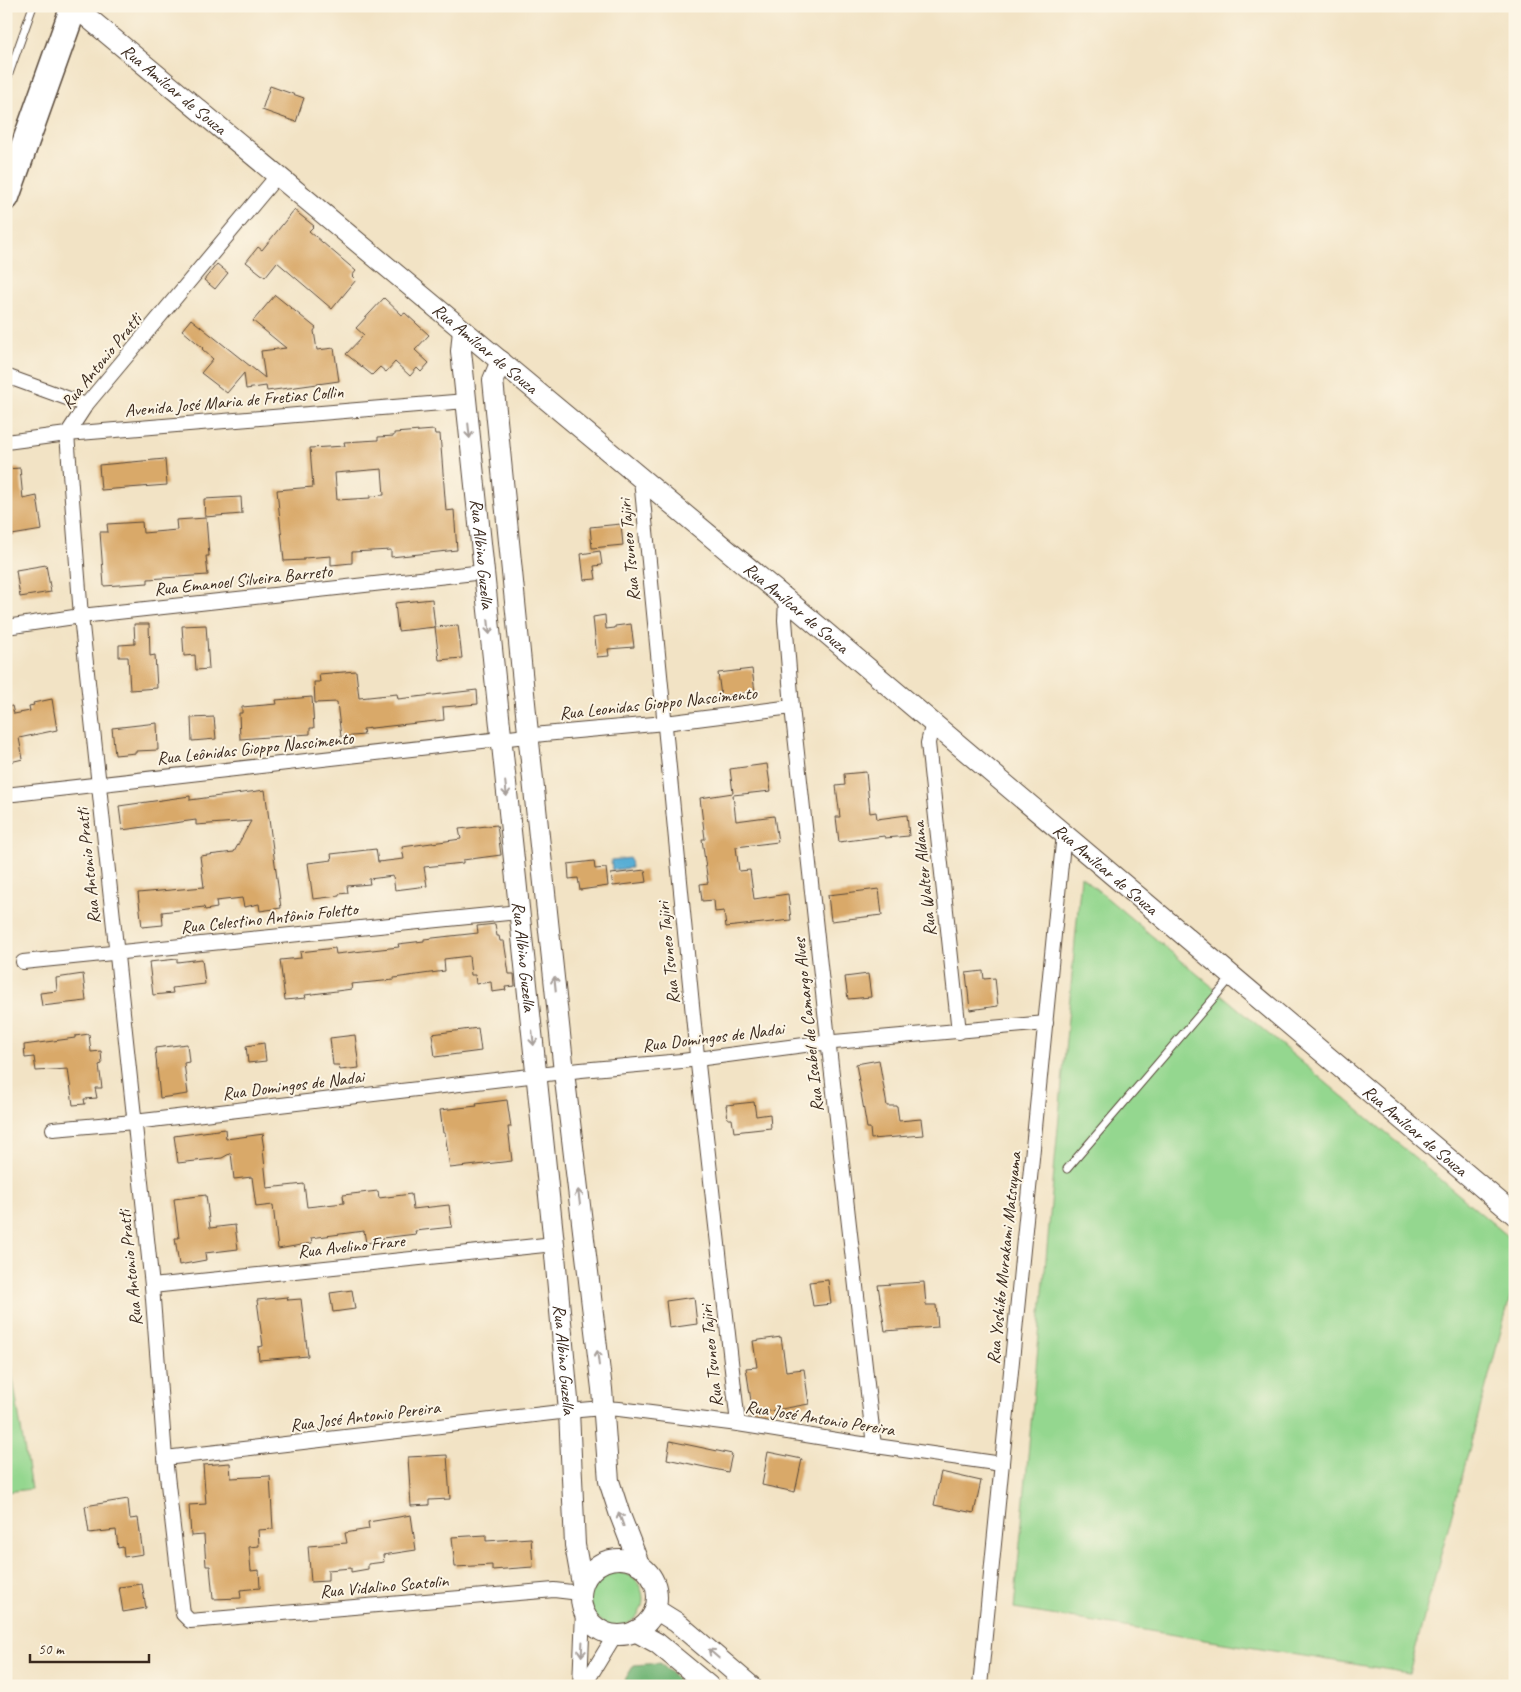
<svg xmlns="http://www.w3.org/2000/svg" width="1521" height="1692" viewBox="0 0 1521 1692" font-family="Caveat,sans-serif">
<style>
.green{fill:#94d78f;stroke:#688056}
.forest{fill:#77b87a;stroke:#59714c}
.water{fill:#59aed5;stroke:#4a6c7a}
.building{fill:#d9a969;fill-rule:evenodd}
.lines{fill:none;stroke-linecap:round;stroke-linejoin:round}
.lane-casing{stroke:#564637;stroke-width:9}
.street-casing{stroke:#564637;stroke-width:16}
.secondary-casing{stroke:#564637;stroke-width:22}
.highway-casing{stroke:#564637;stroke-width:29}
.lane{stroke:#fff;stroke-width:7}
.street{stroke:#fff;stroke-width:14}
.secondary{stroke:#fff;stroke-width:20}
.highway{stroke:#fff;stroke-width:26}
.oneway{stroke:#a79f9a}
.labels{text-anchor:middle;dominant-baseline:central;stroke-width:4;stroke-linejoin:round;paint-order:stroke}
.street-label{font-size:18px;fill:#3b2a1e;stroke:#fcf5e5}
</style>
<rect width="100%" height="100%" fill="#fcf5e5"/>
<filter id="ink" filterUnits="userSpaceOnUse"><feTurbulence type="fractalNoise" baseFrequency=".02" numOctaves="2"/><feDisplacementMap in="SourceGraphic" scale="10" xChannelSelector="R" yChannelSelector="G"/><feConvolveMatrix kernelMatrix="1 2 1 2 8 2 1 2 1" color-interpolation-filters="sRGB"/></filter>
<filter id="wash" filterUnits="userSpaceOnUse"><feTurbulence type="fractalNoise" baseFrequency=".0096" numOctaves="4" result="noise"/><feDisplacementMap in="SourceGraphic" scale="20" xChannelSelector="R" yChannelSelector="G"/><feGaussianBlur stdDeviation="1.12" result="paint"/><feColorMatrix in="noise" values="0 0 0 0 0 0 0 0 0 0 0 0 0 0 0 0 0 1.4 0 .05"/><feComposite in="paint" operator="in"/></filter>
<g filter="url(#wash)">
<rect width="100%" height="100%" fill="#f2e3c5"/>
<!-- green -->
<g class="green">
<path d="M1081 876 1515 1242V1279L1409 1673 1014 1609Z"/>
<path d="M6 1337 31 1489 6 1492Z"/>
<circle cx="616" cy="1599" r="27"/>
</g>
<!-- forest -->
<path class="forest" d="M660 1663 685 1686H621L634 1665Z"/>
<!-- water -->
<path class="water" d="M630 858 631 868 612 870 611 860Z"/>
<g id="blocks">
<!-- building -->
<g class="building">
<path d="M270 86 304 98 296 122 262 110Z"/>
<path d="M294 210 314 226 309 231 356 271 352 276 356 280 332 309 277 262 265 277 246 262 258 247 262 250Z"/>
<path d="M217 264 228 273 215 289 204 280Z"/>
<path d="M275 295 316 328 314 331 317 350 334 348 339 381 267 391 266 386 246 389 244 373 227 393 201 373 213 359 202 349 203 348 182 330 191 319 265 378 261 351 286 348 253 321Z"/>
<path d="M384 298 402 315 405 313 429 335 415 350 429 363 421 372 417 368 410 376 395 362 386 372 380 367 372 375 346 354 364 335 356 328Z"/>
<path d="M434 430 435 434H440L446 511 454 510 457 550 391 557V550L352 552V563L331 565V556L304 558V560L284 561 277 490 313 487 310 448 345 446 344 442 378 440V437L394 436V433ZM382 469 384 495 370 496V498L337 500 335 473Z"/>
<path d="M165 459 167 485 101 490 99 465Z"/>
<path d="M20 468 23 499 37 496 42 530 6 536V469Z"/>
<path d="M241 497 242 514 205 517 204 499Z"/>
<path d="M206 518 209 556H206L208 575 148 579V583L104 586 100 532H108L107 524 142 522 143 533 177 530 176 520Z"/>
<path d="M621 524 623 545 592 548 590 527Z"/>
<path d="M600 551 602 565 594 566 596 579 584 580 581 554Z"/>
<path d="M46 565 51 592 20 597 16 570Z"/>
<path d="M432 599 435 627 398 631 395 603Z"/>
<path d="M605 615 606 629 615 628V626L631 624 634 647 608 649 609 656 597 657 593 617Z"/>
<path d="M134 624H149L150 656 155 655 157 688 130 690 128 657H119V645L135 644Z"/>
<path d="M206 625 209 669 196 670 195 655 184 656 182 626Z"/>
<path d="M458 625 462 658 439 660 435 627Z"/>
<path d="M752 669 755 692 721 696 718 673Z"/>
<path d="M356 671 359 698 397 694 398 699 477 690 478 704 443 707 444 720 363 729 364 735 341 737 337 702 315 703 314 682H320L319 674Z"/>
<path d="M312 697 314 728H310V734L240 739 239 713H242V707L277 704 276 700Z"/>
<path d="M52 699 57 730 19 738 23 759 6 763V707L12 706 14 714 30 711 29 706 34 705 33 703Z"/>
<path d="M214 717 216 739 192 741 191 718Z"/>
<path d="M157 723 158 750 136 751V753L115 755 112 728Z"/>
<path d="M767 764 771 791 733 795 736 821 774 816 778 842 736 847 739 871 750 870 754 899 788 894 791 920 726 927 724 911 715 912 714 900 702 901 700 884 708 883 702 839H705L700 798 733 793 730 769Z"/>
<path d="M866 772 870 813 876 812 877 819 907 815 909 836 885 838 884 836 839 842 836 817H840L836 786 845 785 844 774Z"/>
<path d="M265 790 281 908 260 911 259 904 244 907 242 898 216 901 217 908 205 910 204 907 162 912 163 925 142 927 138 893 204 887 200 856 234 852 251 821 196 825V820L122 830 119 806 190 796V800Z"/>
<path d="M497 825 501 855 463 860V863L424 867 427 886 395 890 393 876 369 879 370 884 347 886 348 893 339 894V896L313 899 308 863 332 860 331 854 376 849 378 862 404 859 402 847 461 839 459 829Z"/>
<path d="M594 861 595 869 606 868 608 886 580 890 578 878 569 879 568 864Z"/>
<path d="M645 870 647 882 613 886 611 874Z"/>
<path d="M879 889 882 915 831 921 828 895Z"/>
<path d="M495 924 497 936H499L500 941H504L509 974H514L515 986 505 987 506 990 492 992 491 982 476 984 475 975H471L469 956 444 959 445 971 394 978V980L351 984 352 989 305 995 306 998 285 1000 280 960 301 958 300 952 335 948 336 954 399 947 398 944 424 941V939L478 933 477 926Z"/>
<path d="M177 959V962L202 959 205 984 172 988 173 993 153 995 149 962Z"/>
<path d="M983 971 984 979 995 978 998 1006 970 1010 966 973Z"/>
<path d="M83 974 86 1001 42 1006 40 993 57 991 56 978Z"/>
<path d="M868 974 871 997 848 999 845 977Z"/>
<path d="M478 1028 481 1051 435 1057 432 1034Z"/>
<path d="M89 1034 91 1052 101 1051 102 1064 99 1065 102 1088H95L97 1098 84 1099 85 1104 73 1105 68 1069 36 1071 34 1057 25 1058 24 1045 75 1038V1036Z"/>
<path d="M355 1035 359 1068 340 1070 339 1065H333L330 1038Z"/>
<path d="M264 1043 266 1061 248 1063 246 1046Z"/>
<path d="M187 1044 189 1062 184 1063 188 1094 160 1098 155 1048Z"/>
<path d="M879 1060 887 1106H897L899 1121 921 1119 923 1135 871 1139 870 1128H867L856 1064Z"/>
<path d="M507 1100 511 1127H508L512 1161 450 1168 445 1133H443L440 1110 477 1106 476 1104Z"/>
<path d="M754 1102 756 1116 770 1114 771 1128 734 1132 732 1119H728L726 1105Z"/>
<path d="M225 1129 226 1139 264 1134 262 1136 264 1149H263L267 1188 304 1184 307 1207 344 1203 343 1195 378 1191 379 1198 411 1194 413 1209 449 1205 452 1227 415 1231 416 1234 382 1238 383 1241 366 1243 364 1231 333 1235 311 1238 312 1243 278 1249 273 1205 256 1207 252 1177 234 1179 231 1153 222 1158 178 1163 174 1136Z"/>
<path d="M206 1195 210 1228 235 1225 238 1249 205 1253 206 1260 179 1265 175 1238H179L174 1199Z"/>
<path d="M828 1280 831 1304 813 1306 809 1282Z"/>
<path d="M924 1282 926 1305H936L938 1327 885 1331 878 1285Z"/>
<path d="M352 1290 355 1309 333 1312 330 1293Z"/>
<path d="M287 1297 288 1300 301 1299 308 1356 259 1360 258 1347 263 1346 257 1300Z"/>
<path d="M694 1297 697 1324 669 1328 666 1301Z"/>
<path d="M781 1337 786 1371 804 1369 809 1404 753 1414 746 1368 757 1367 753 1341Z"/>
<path d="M670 1441 732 1454 728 1472 667 1459Z"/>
<path d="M768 1452 802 1459 795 1492 762 1485Z"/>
<path d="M447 1455 450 1499 429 1500V1505L411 1506 408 1457Z"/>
<path d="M230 1463 231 1478 270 1476 273 1529 258 1530 259 1546 249 1547 251 1571 259 1570 260 1588 240 1590 241 1598 213 1599 210 1566H206L204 1535 191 1536 189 1505 206 1504 203 1465Z"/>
<path d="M941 1472 981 1481 974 1513 934 1505Z"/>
<path d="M128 1499 130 1519 138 1518 143 1554 124 1557 123 1547 118 1548 116 1530 89 1533 85 1506Z"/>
<path d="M411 1515 416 1550 383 1555 384 1562 368 1564V1569L351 1572V1568L328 1570V1581L311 1582 308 1546 347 1543 345 1533 369 1529 368 1522Z"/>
<path d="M486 1535V1541L531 1538 533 1567 492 1570V1565L455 1567 452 1537Z"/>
<path d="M142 1584 146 1608 123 1612 119 1587Z"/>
</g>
</g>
</g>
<g filter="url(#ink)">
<use href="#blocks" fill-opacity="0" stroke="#564637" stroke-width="1"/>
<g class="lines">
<!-- lane casing -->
<g class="lane-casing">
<g id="lane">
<path d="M6 82 33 6"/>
<path d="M1067 1169 1231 978"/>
</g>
</g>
<!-- street casing -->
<g class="street-casing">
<g id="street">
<path d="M277 176 86 405 67 434 81 616 152 1286 165 1458 183 1614 190 1621 554 1590 580 1593"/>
<path d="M6 376 86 405"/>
<path d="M6 442 67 434 466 401"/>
<path d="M641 479 696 1046 738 1424"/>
<path d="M786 599 785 620 792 707 827 1030 874 1446"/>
<path d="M6 627 81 616 484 572"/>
<path d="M933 722 928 743 959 1032"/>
<path d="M14 794 544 734 665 723 792 707"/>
<path d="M23 962 519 912"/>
<path d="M53 1129 134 1122 581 1070 682 1061 812 1044 1046 1023"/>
<path d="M152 1286 554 1244"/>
<path d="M165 1458 569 1411 602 1408 619 1409 738 1424 855 1443 1002 1464"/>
<path d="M580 1686 583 1611"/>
<path d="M584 1686 615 1635"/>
<path d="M980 1686 1064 833"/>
</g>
</g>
<!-- secondary casing -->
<g class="secondary-casing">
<g id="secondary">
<path id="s1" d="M74 6 786 599 1515 1215"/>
<path id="s2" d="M463 330 461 351 554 1244 569 1411 575 1545 582 1584"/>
<path d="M501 361 493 380 527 723 564 1072 602 1389 609 1481 620 1515 639 1564"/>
<circle cx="619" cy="1597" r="38"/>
<path d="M655 1609 676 1622 751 1686"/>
<path d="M635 1631 657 1643 709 1686"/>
</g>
</g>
<!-- highway casing -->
<g class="highway-casing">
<path id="highway" d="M6 197 74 6"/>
</g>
<!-- lane -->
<use href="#lane" class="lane"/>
<!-- street -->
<use href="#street" class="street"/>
<!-- secondary -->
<use href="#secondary" class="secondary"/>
<!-- highway -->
<use href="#highway" class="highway"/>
</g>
<!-- one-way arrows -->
<defs><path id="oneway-shaft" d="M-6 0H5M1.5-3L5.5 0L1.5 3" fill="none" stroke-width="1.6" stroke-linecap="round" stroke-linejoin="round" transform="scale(1.25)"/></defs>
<g class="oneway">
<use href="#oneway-shaft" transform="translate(469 431) rotate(84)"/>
<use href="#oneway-shaft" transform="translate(489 627) rotate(84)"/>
<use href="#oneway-shaft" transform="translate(506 789) rotate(84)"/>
<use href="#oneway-shaft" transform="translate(555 984) rotate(-96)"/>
<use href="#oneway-shaft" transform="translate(533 1038) rotate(84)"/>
<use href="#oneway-shaft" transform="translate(579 1197) rotate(-97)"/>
<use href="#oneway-shaft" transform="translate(598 1358) rotate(-97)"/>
<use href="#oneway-shaft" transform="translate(621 1519) rotate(-110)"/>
<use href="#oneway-shaft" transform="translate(582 1649) rotate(93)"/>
<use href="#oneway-shaft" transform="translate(714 1654) rotate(-139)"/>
</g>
</g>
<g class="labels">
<!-- street labels -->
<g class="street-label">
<text stroke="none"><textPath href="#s1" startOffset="130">Rua Amílcar de Souza</textPath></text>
<text stroke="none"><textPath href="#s1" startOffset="535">Rua Amílcar de Souza</textPath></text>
<text transform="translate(101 361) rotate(-51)">Rua Antonio Pratti</text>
<text transform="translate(234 401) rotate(-5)">Avenida José Maria de Fretias Collin</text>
<text transform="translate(629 550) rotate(-95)">Rua Tsuneo Tajiri</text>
<text stroke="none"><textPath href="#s2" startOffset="225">Rua Albino Guzella</textPath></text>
<text transform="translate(243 580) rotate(-6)">Rua Emanoel Silveira Barreto</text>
<text stroke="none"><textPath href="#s1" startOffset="940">Rua Amílcar de Souza</textPath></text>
<text transform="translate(658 703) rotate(-6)">Rua Leonidas Gioppo Nascimento</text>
<text transform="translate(255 748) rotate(-6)">Rua Leônidas Gioppo Nascimento</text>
<text transform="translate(88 866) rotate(-96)">Rua Antonio Pratti</text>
<text stroke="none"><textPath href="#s1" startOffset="1345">Rua Amílcar de Souza</textPath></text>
<text transform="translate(924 879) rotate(-96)">Rua Walter Aldana</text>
<text transform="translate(269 918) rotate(-6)">Rua Celestino Antônio Foletto</text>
<text transform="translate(668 953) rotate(-96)">Rua Tsuneo Tajiri</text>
<text stroke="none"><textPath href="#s2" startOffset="630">Rua Albino Guzella</textPath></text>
<text transform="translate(808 1025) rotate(-96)">Rua Isabel de Camargo Alves</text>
<text transform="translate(713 1037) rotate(-7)">Rua Domingos de Nadai</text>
<text transform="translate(293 1085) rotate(-7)">Rua Domingos de Nadai</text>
<text stroke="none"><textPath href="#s1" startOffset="1750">Rua Amílcar de Souza</textPath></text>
<text transform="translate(351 1246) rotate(-6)">Rua Avelino Frare</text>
<text transform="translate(1004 1258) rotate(-84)">Rua Yoshiko Murakami Matsuyama</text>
<text transform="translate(130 1268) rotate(-96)">Rua Antonio Pratti</text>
<text transform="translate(711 1356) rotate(-96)">Rua Tsuneo Tajiri</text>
<text stroke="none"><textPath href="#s2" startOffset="1035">Rua Albino Guzella</textPath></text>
<text transform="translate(365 1416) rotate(-7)">Rua José Antonio Pereira</text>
<text transform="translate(820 1418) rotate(9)">Rua José Antonio Pereira</text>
<text transform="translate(384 1586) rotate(-5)">Rua Vidalino Scatolin</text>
</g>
</g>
<!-- margin -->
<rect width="1521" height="1692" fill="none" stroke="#fcf5e5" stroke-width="25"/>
<!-- scale -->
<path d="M30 1654v8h119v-8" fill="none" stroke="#3b2a1e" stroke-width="2.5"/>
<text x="38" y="1654" font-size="15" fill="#3b2a1e" stroke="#fcf5e5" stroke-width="4" paint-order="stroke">50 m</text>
</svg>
